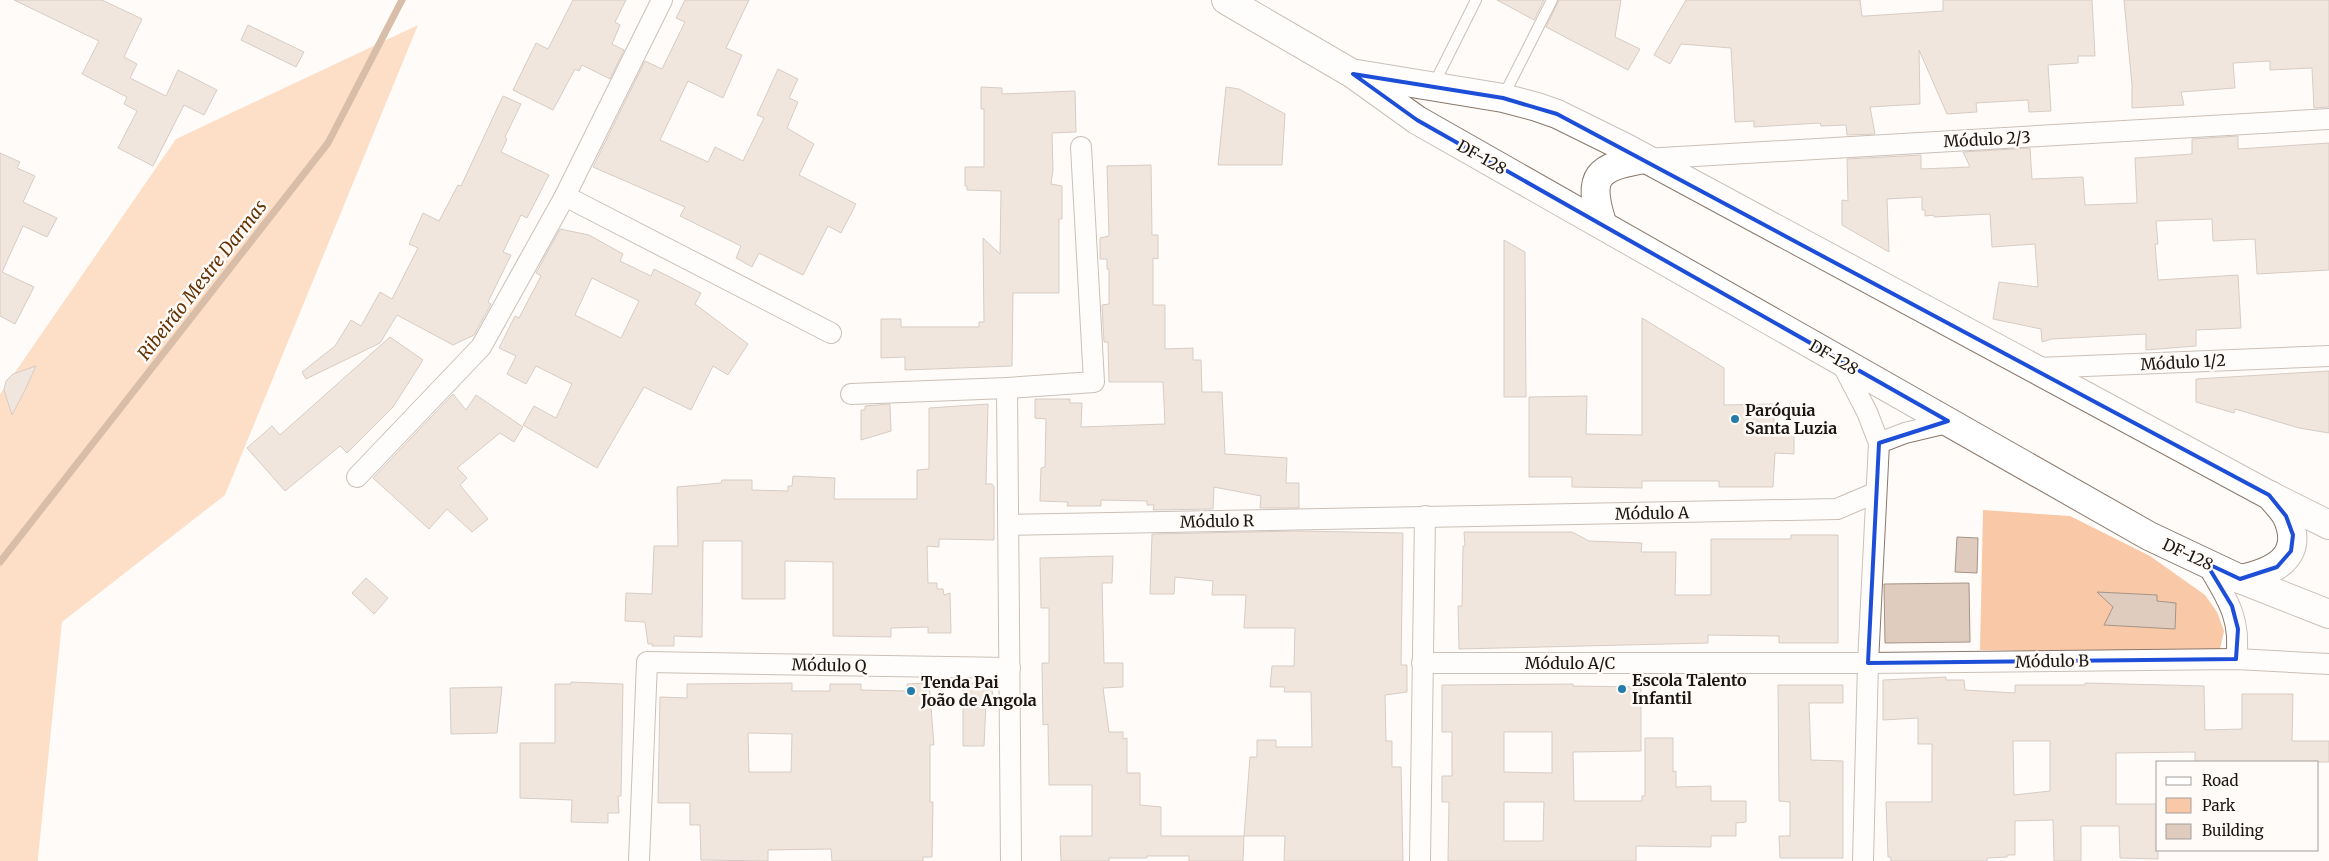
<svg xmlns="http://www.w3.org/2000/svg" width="2329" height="861" viewBox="0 0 2329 861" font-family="Merriweather,serif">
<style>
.green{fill:#f9c9a7}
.forest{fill:#fbbc8e}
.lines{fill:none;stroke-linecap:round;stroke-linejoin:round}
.stream{stroke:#a97248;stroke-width:7}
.building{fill:#dfccbe;stroke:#a69387;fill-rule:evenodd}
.lane-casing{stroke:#89786b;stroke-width:12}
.street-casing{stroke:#89786b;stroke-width:22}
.primary-casing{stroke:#89786b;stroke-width:30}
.lane{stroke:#fff;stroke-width:10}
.street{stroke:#fff;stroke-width:20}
.primary{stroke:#fff;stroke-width:28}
.marked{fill:none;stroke:#1d4ed8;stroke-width:4;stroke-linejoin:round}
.poi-dot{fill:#237caa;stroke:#fffbf8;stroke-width:2}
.labels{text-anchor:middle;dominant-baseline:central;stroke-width:5;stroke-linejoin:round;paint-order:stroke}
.street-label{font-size:16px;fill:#1c1611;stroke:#fffbf8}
.poi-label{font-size:16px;font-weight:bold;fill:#1c1611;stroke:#fffbf8;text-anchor:start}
.water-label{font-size:18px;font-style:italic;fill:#633202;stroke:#fffbf8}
</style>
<rect width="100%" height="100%" fill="#fffbf8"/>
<!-- green -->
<path class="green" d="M1983 510 2070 516 2150 556 2205 595 2217 612 2224 631 2220 649 2214 653 1980 650Z"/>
<!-- forest -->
<path class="forest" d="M418 25 225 495 62 622 38 858V861H0V394L176 139Z"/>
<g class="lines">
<!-- stream -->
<path class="stream" d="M0 562 328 143 402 0"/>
</g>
<!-- building -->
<g class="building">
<path d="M14 0H102L142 19 124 57 137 64 130 78 166 96 178 70 217 90 204 115 184 105 153 166 118 148 137 111 124 104 127 97 82 74 99 41Z"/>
<path d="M573 0H626L615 22 620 25 612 44 624 50 610 79 582 65 579 71 575 69 553 110 513 90 536 43 548 49Z"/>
<path d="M685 0H749L726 48 742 55 723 98 688 81 660 140 708 162 715 147 743 161 764 118 757 115 778 69 798 79 789 98 798 102 787 128 814 144 799 175 856 204 841 233 828 226 803 275 759 253 752 267 736 258 741 246 680 216 685 207 593 167 645 61 662 69 685 22 676 18Z"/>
<path d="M1497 0H1544L1534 20Z"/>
<path d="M1559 0H1621L1615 37 1640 49 1628 70 1546 27Z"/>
<path d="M1686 0H1860L1862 16H1866L1943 11V0H2092L2095 56H2078V63L2048 65 2051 111 2029 112 2028 100 1976 103 1977 112 1947 114 1919 50 1920 104 1870 107 1875 134 1847 135 1846 125 1821 126 1820 123 1754 127V121L1735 122 1731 48 1681 44 1670 64 1654 55Z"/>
<path d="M2124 0H2329V107L2314 108 2312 68 2270 70V61L2233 63 2235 88 2181 92 2184 105 2132 108V85Z"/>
<path d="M248 25 304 52 296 67 241 40Z"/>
<path d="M981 87 1002 88V94L1075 91 1076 132 1052 133 1053 170 1051 184 1062 186V219H1059V293H1013L1012 366 905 370V357L881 358V319H901V327H979V322H984L983 238 1000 254 1001 191 967 190V186H965V167H984V109H981Z"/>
<path d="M1226 87 1239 89 1285 114 1282 165H1218Z"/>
<path d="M503 96 521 104 505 137 507 139 501 152 549 175 527 218 521 215 503 252 511 255 488 302 491 304 474 335 453 345 397 315 380 343 306 379 302 372 335 346 351 320 361 326 380 292 392 299 418 248 409 244 423 213 439 221 458 185 461 186Z"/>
<path d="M2238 136V149L2329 143V270L2257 274 2255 239 2213 241 2212 219 2156 221 2158 244H2155L2158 280 2238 275 2241 328 2196 330V346L2146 350V334L2052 339 2042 342 2041 329 1993 319 1999 282 2038 287 2035 244 1992 247 1990 214 1934 217V215L1925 216V210H1922V197L1887 199 1889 252 1842 225V200L1848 201 1847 159 1921 155V169L1970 167 1963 152 2030 148 2032 179 2083 177 2085 205 2137 203 2135 158 2192 154V139Z"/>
<path d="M0 153 20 162 17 168 35 176 23 202 57 218 47 237 23 226 2 272 34 287 15 324 0 316Z"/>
<path d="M1151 165 1152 235H1158V259L1153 258V305H1165V349L1193 348V360H1201L1202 392H1222L1225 454 1287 458 1286 483H1299V508H1260L1261 496 1214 487 1213 509 1153 510 1154 505H1147V501L1101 500V506H1067L1068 502 1040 501 1041 468 1045 467 1046 419 1035 418V399H1070V403H1082L1081 427 1165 424 1163 382H1109L1108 342H1104L1102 305 1109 304V269H1107V259H1100V238L1109 236 1107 166Z"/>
<path d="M560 229 589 235 623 254 620 261 651 276 654 269 701 293 695 304 748 344 728 375 713 366 691 410 644 387 597 468 523 425 534 406 556 418 572 384 536 366 526 384 507 374 516 356 499 348 515 316 519 318 541 276 536 273ZM592 278 639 301 621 338 575 315Z"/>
<path d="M1504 240 1525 252 1526 397H1504Z"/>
<path d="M1642 318 1724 368V405L1773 404 1775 435H1794V454L1775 453 1773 487H1719V481H1642V488L1572 487V477H1529V397L1587 396 1586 434 1642 435Z"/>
<path d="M390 337 423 360 393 407 347 453 340 446 285 491 247 448 272 426 280 435Z"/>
<path d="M36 366 25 390 12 415 4 390 6 381 13 374Z"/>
<path d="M2329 371V433L2299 428 2235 409 2234 413 2196 402V379Z"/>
<path d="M453 394 466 410 476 395 523 427 514 442 500 433 457 468 467 478 460 485 488 519 472 532 447 509 429 529 373 478Z"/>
<path d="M890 404 891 431 861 440V410H865V406Z"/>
<path d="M988 404 986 484H992L994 487V540L939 539V547L927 546 928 583H937V589H943L944 595 950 593 951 633H928V627L891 628V637L833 636V562L785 561V599H742V541H703L702 637 674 636V646H652L653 644H648L645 622 625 621 626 593 652 594 654 546H678L677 487 721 483 722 480H752V490L788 491V486H792L793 476 835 478 834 499H917V470L929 469V408Z"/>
<path d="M1299 531 1403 533 1401 665H1407V692L1385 695 1386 741H1392V767H1401L1403 861H1284L1285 836H1244L1250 757H1257V740H1276V747H1312L1311 692H1284L1285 687H1270L1272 666H1294L1295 628H1244L1246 595H1212L1213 581 1175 577 1174 594H1150L1152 534Z"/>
<path d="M1464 532H1572L1589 541 1642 543 1641 552H1676L1675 595H1711V539H1791V535H1838V643H1779V636L1708 635V643L1459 649 1458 606H1462L1463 546H1465Z"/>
<path d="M1957 537 1978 538 1977 573 1955 572Z"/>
<path d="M1113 556 1112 583H1102L1104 663H1123V687L1103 688 1109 732H1123V739L1127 738V773H1140V805L1161 807V836H1244L1243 861H1189V856H1147V858H1109V861H1061L1060 836H1092V785H1049L1048 724 1043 725 1042 663H1049V608H1041L1040 558Z"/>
<path d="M366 578 388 598 374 614 352 593Z"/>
<path d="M1969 583 1970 642 1885 643 1884 584Z"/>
<path d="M2097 592 2157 595V601L2176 603 2175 629 2104 625 2113 607Z"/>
<path d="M1946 677V680H1964L1965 690 2015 693V685H2085V683L2204 686 2205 730 2242 729V694H2293L2292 741H2329V762H2195V752L2116 753V804H2158V859L2120 858 2119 826H2081V861H2054L2053 820 2015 821V855H2008L2007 857 1987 858V861H1891V857H1888L1886 802H1932V744H1918V718L1883 720V680ZM2013 741H2050V791L2014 795Z"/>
<path d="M571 682 623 684 621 796H618L619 813H608V823L571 822 572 800 520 798V743H555V684H571Z"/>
<path d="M792 683V691H830V684H861V690L908 691 907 684 929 683 934 745H930V802H933L932 857H923V861H832L831 849 768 850V861L701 860 700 825H690V803H658L660 697 687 698V684ZM748 733 792 734 791 772H749Z"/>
<path d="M963 683H991L994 702H986L984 746H963Z"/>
<path d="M1573 684V686L1641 687V751L1573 752 1574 801H1642V796H1645V738H1673V772L1676 771V787L1711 786V801H1746V822L1736 823V836H1711V847L1636 846V861H1448L1449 802H1442V776H1452V732H1442V685ZM1504 732H1552V773L1504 772ZM1504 802H1544L1543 841H1504Z"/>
<path d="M1778 685H1843V703H1809L1811 760 1843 761V858H1780L1779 836H1790V802L1779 801Z"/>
<path d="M502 687 497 733 451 734 450 688Z"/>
</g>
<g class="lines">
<!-- lane casing -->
<g class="lane-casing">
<g id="lane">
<path d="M1434 84 1476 0"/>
<path d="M1503 97 1552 0"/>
</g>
</g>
<!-- street casing -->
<g class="street-casing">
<g id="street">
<path d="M1645 159 2329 119"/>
<path d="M565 196 831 333"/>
<path d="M1841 362 1867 412 1879 443 1868 663 1863 861"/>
<path d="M2037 368 2329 356"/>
<path d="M1007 388 1011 861"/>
<path d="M851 394 1007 388 1094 382 1081 147"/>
<path d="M1879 443 1905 433 1951 422"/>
<path d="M357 477 481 347 565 196 662 0"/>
<path d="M1009 525 1837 509 1875 493"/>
<path d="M2206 563C2226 597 2242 618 2236 659"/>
<path d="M1422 663H1868L2236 659 2329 664"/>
<path d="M639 861 647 662 1010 668"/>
<path d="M1420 861 1425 516"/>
</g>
</g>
<!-- primary casing -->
<g class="primary-casing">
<g id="primary">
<path d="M1226 0 1353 74 1417 120 2149 536 2240 579 2329 614"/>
<path d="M1357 74 1503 98 1537 107 1557 114 1626 148 2269 495 2329 525"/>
<path d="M1602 223C1587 175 1597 167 1645 159"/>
<path d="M2240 579C2274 572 2305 557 2287 517 2283 509 2275 502 2270 495"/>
</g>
</g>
<!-- lane -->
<use href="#lane" class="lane"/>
<!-- street -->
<use href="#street" class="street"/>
<!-- primary -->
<use href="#primary" class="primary"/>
</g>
<!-- marked area -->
<path d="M0 0H2329V861H0ZM1353 74 1503 98 1557 114 2269 495 2286 516 2293 535 2291 551 2277 567 2240 579 2206 563 2232 606 2238 629 2236 659 1868 663 1879 443 1948 421 1417 120Z" fill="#fffbf8" fill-opacity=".55" fill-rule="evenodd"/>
<path class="marked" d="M1353 74 1503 98 1557 114 2269 495 2286 516 2293 535 2291 551 2277 567 2240 579 2206 563 2232 606 2238 629 2236 659 1868 663 1879 443 1948 421 1417 120Z"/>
<!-- markers -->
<g class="poi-dot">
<circle cx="1735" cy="419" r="5"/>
<circle cx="1622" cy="689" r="5"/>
<circle cx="911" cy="691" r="5"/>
</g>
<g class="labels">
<!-- street labels -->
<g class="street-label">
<text transform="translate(1987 139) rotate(-3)">Módulo 2/3</text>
<text transform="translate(1482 157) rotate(29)">DF-128</text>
<text transform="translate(1834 357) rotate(30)">DF-128</text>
<text transform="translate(2183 362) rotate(-3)">Módulo 1/2</text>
<text transform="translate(1652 513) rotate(-1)">Módulo A</text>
<text transform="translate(1217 521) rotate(-1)">Módulo R</text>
<text transform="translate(2188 554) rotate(25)">DF-128</text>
<text transform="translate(2052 661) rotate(-1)">Módulo B</text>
<text x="1570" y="663">Módulo A/C</text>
<text transform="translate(829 665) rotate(1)">Módulo Q</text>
</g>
<!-- poi labels -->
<g class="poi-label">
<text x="1745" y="410">Paróquia<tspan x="1745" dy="18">Santa Luzia</tspan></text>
<text x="1632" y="680">Escola Talento<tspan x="1632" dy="18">Infantil</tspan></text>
<text x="921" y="682">Tenda Pai<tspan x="921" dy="18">João de Angola</tspan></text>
</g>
<!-- water labels -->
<g class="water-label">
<text transform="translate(202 280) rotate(-52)">Ribeirão Mestre Darmas</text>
</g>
</g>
<!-- legend -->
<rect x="2156" y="761" width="162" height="90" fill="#fffbf8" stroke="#a49f9c"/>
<rect x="2166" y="777" width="25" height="8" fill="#ffffff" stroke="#a49f9c"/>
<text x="2202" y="786" font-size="15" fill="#1c1611">Road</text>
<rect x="2166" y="798" width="25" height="15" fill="#f9c9a7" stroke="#a49f9c"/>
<text x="2202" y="811" font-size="15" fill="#1c1611">Park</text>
<rect x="2166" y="824" width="25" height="15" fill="#dfccbe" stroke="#a49f9c"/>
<text x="2202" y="836" font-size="15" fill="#1c1611">Building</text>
</svg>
